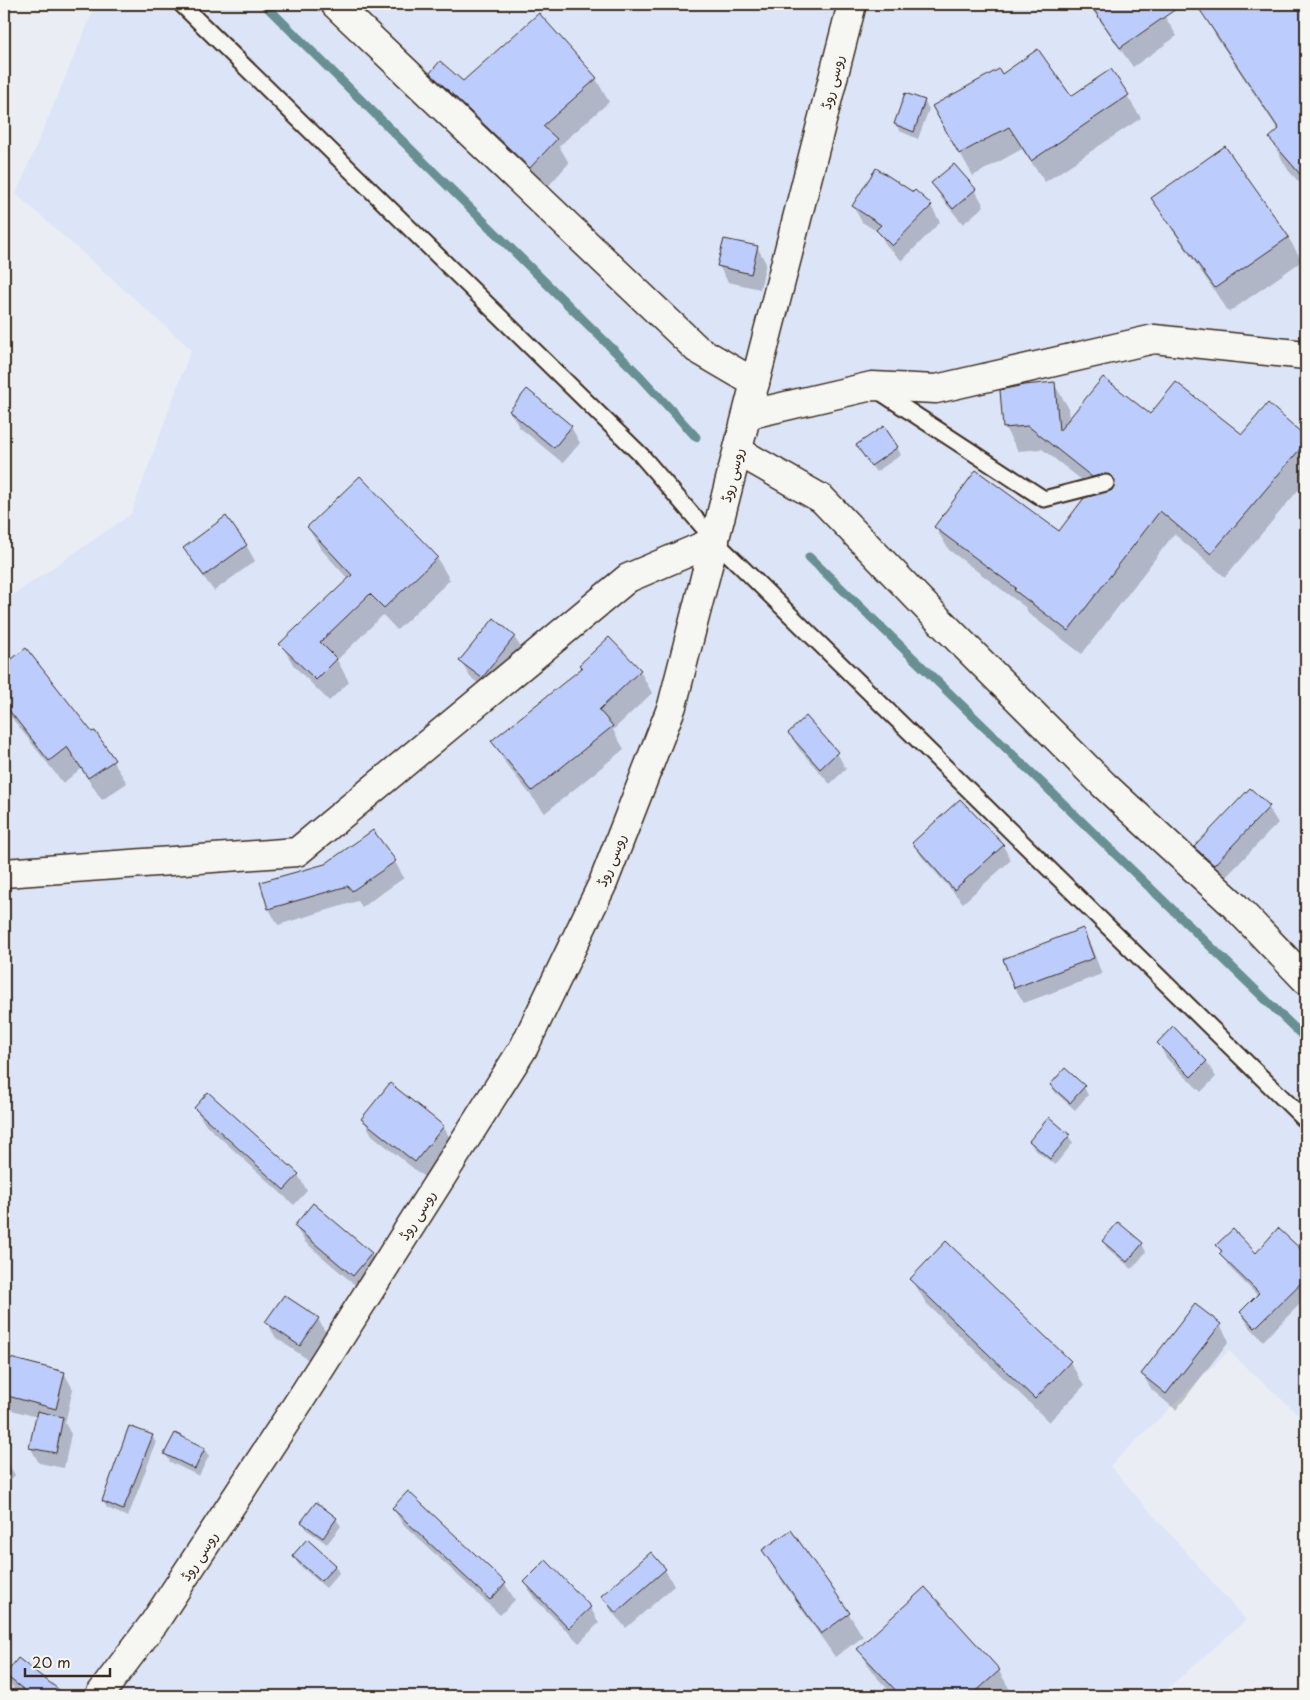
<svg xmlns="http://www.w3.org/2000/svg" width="1310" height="1700" viewBox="0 0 1310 1700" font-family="'Playpen Sans','Playpen Sans Arabic',sans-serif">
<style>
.built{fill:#dce4f7}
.shadow{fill:#0003}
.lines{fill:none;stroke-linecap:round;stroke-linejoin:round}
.stream{stroke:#679092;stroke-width:9}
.building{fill:#bccdfd;stroke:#3b2a1e}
.lane-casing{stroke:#3b2a1e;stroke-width:19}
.street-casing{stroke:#3b2a1e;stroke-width:31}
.secondary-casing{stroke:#3b2a1e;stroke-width:31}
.lane{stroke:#f6f6f2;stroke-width:15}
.street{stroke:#f6f6f2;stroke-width:28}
.secondary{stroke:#f6f6f2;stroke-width:28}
.labels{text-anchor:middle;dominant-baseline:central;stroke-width:4;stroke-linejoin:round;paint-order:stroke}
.street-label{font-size:14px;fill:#3b2a1e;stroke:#f6f6f2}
</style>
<rect width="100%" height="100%" fill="#eaeef4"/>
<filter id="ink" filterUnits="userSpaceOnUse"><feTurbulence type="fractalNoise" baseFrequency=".02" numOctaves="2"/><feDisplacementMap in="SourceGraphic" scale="10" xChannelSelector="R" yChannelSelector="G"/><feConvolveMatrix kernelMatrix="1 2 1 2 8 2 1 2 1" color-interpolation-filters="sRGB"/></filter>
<g filter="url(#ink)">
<!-- built -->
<path class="built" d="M96 4H1306V1422L1229 1351 1110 1466 1246 1620 1159 1696H4V601L131 514 191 349 16 194Z"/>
<!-- shadow -->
<g class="shadow">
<path d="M1088 4H1157L1177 36 1133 67Z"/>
<path d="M1203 4H1306V190L1288 170 1270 138 1279 131 1217 38 1199 6Z"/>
<path d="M1111 70 1141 118 1045 182 1022 149 973 176 934 106 1002 75 1070 98Z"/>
<path d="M431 73 463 83 596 79 609 102 559 146 569 163 544 191 445 96Z"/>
<path d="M924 101 929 109 918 139 900 131 895 124Z"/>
<path d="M933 184 975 190 984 206 963 224 942 199Z"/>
<path d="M1153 198 1288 237 1302 261 1229 312 1167 222Z"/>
<path d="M853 206H931L940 222 902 261 887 246 878 232 862 222Z"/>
<path d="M757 247 766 263 760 289 728 282 719 266Z"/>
<path d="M1054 384 1068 407 1069 421 1151 416 1242 436 1268 405 1306 438V481L1225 577 1174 534 1082 654 1029 614 1025 607 949 550 935 527 1059 533 1101 495 1042 449 1018 451 1005 428Z"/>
<path d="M510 411 571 427 580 443 563 463 519 427Z"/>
<path d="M897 447 901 455 876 472 862 453Z"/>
<path d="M360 478 437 558 450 580 397 630 383 615 337 660 349 682 329 701 294 666 281 644 349 580 321 549 308 528Z"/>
<path d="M246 545 255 561 214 591 194 564 185 548Z"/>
<path d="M514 637 524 652 491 693 470 677 461 661Z"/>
<path d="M26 649 92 734 94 732 127 783 102 800 81 769 63 783 4 708V666Z"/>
<path d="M640 671 652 693 613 730 624 749 545 813 506 764 493 742Z"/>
<path d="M806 718 837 753 846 769 830 784 799 749 789 733Z"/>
<path d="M1268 807 1278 823 1223 880 1204 863 1195 847Z"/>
<path d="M913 843 1003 846 1011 860 963 903 922 857Z"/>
<path d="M395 862 404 878 362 907 358 901 278 925 269 909 262 883Z"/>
<path d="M1082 930 1091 946 1102 974 1024 1003 1015 988Z"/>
<path d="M1158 1043 1206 1061 1216 1077 1201 1092 1167 1059Z"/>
<path d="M1051 1085 1084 1087 1088 1095 1075 1110 1056 1093Z"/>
<path d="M195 1108 298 1175 307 1191 294 1205 205 1124Z"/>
<path d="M363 1119 443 1126 452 1142 424 1177 372 1135Z"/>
<path d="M1069 1136 1073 1143 1055 1165 1034 1149 1030 1141Z"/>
<path d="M295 1226 371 1254 380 1270 362 1291 305 1242Z"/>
<path d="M1279 1230 1306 1256V1298L1263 1341 1249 1326 1241 1313 1258 1296 1229 1267 1218 1246 1256 1254Z"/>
<path d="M1103 1241 1142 1244 1146 1252 1132 1269 1107 1248Z"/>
<path d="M946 1243 1070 1362 1084 1386 1049 1422 926 1303 912 1279Z"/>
<path d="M1196 1306 1220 1325 1229 1341 1176 1410 1152 1390 1142 1374Z"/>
<path d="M318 1319 327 1335 310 1361 276 1338 267 1322Z"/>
<path d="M11 1359 64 1373 73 1389 65 1423 71 1434 64 1468 39 1463 30 1447 37 1417 12 1410 4 1397V1389Z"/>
<path d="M152 1436 156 1443 128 1517 107 1508 103 1501Z"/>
<path d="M204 1449 209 1456 199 1476 170 1462 166 1454Z"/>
<path d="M4 1457 15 1475 4 1487Z"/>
<path d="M408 1492 505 1584 515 1600 500 1615 403 1524 393 1509Z"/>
<path d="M336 1519 341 1526 327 1544 307 1530 303 1522Z"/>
<path d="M791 1531 849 1614 863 1637 835 1657 777 1574 764 1550Z"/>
<path d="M294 1556 335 1565 339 1573 326 1588 298 1564Z"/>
<path d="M665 1570 674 1586 626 1628 612 1612 603 1596Z"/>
<path d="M525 1582 590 1607 599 1623 579 1643 534 1598Z"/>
<path d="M925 1589 999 1671 1013 1695 1011 1696H894L873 1673 859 1649Z"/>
<path d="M6 1675 56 1689 60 1696H22L15 1691Z"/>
<path d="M495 1690 500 1696H488Z"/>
</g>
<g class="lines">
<!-- stream -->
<g class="stream">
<path d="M264 4 640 376 696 437"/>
<path d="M809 557 1306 1039"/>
</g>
</g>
<!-- building -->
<g class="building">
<path d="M1090 4H1183L1120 48Z"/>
<path d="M1196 4H1306V181L1269 138 1279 129Z"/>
<path d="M539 13 597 78 543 126 557 139 530 168 430 73 440 61 463 81Z"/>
<path d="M1038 49 1071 96 1111 69 1129 95 1031 161 1009 127 959 154 932 106 999 69 1002 74Z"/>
<path d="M905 93 925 100 914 132 894 124Z"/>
<path d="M1225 146 1289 237 1215 288 1151 198Z"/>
<path d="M954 164 976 189 953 209 931 183Z"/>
<path d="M876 168 913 192 915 190 932 205 892 246 876 230 881 225 852 206Z"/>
<path d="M724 239 758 246 751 274 717 266Z"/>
<path d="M1103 377 1150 414 1176 382 1242 434 1268 403 1306 437V442L1211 554 1160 511 1068 631 1014 590 1016 588 934 527 976 470 1059 531 1084 498 1112 490 1115 481 1112 476 1104 474 1092 477 1028 426 1003 428 1000 390 1024 385 1055 382 1059 431Z"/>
<path d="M527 389 572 426 554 448 509 411Z"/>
<path d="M884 426 898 447 871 466 856 445Z"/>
<path d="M360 476 438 557 384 608 370 594 320 642 337 659 316 680 279 644 352 575 307 527Z"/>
<path d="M226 516 247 545 204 576 183 548Z"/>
<path d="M494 618 515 636 482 678 459 661Z"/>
<path d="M609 637 641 670 599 710 613 726 532 791 491 741 582 668 579 665Z"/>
<path d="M26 648 92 732 95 731 115 760 88 778 67 747 49 761 4 704V665Z"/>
<path d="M806 716 838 752 820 769 788 733Z"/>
<path d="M1250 788 1270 806 1214 865 1194 847Z"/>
<path d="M960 799 1004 845 954 890 912 843Z"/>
<path d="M373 830 396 861 352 891 348 886 268 909 260 882 325 864Z"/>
<path d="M1083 928 1094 958 1014 988 1003 959Z"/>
<path d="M1173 1026 1207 1061 1191 1077 1157 1043Z"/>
<path d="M1065 1068 1085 1086 1070 1103 1050 1085Z"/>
<path d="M390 1083 444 1126 415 1162 361 1119Z"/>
<path d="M208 1092 299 1174 284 1190 194 1108Z"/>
<path d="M1049 1117 1070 1135 1050 1159 1029 1141Z"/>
<path d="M313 1203 372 1253 353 1276 294 1226Z"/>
<path d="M1118 1222 1143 1243 1127 1262 1102 1241Z"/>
<path d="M1278 1228 1306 1254V1278L1255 1328 1240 1312 1259 1293 1219 1254 1222 1251 1216 1245 1233 1229 1256 1253Z"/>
<path d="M946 1241 1071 1361 1035 1399 910 1279Z"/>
<path d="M284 1295 319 1318 300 1346 265 1322Z"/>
<path d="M1195 1304 1221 1324 1166 1394 1141 1374Z"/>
<path d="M10 1358 65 1372 56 1409 4 1395V1384Z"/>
<path d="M37 1411 63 1417 56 1453 29 1448Z"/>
<path d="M129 1426 153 1435 123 1510 102 1501Z"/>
<path d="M175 1433 205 1448 195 1469 164 1454Z"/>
<path d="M408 1491 506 1583 490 1600 392 1508Z"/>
<path d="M316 1502 337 1518 323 1538 301 1522Z"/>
<path d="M791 1530 850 1613 821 1634 762 1550Z"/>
<path d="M307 1539 336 1565 321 1581 292 1556Z"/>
<path d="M651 1552 666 1569 616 1613 601 1596Z"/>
<path d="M546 1560 591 1607 569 1628 524 1582Z"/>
<path d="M925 1587 1000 1670 971 1696H901L857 1649Z"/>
<path d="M18 1658 67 1696H32L5 1675Z"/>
</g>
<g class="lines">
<!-- lane casing -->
<g class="lane-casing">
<g id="lane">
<path d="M181 4 641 455 715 541 1306 1121"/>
<path d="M877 390 1044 499 1106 483"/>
</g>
</g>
<!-- street casing -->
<g class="street-casing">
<g id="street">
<path d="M335 4 697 349 755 383"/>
<path d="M747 415 872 386 936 389 1154 339 1306 355"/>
<path d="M738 451 822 499 934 615 1104 785 1235 906 1306 980"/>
<path d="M4 873 297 852 628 578 715 541"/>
</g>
</g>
<!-- secondary casing -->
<g class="secondary-casing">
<path id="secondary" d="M99 1696 154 1623 304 1394 524 1047 603 883 672 706 852 4"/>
</g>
<!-- lane -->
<use href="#lane" class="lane"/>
<!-- street -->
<use href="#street" class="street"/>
<!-- secondary -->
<use href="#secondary" class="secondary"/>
</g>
</g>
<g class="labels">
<!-- street labels -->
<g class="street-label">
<text transform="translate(832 82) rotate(-76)">روسی روڈ</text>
<text transform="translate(732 475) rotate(-76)">روسی روڈ</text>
<text transform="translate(611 860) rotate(-68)">روسی روڈ</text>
<text transform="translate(417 1215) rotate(-58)">روسی روڈ</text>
<text transform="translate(199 1556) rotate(-57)">روسی روڈ</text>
</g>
</g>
<!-- margin -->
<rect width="1310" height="1700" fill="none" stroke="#f6f6f2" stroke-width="20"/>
<rect x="10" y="10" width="1290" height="1680" fill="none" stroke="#3b2a1e" stroke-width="2" filter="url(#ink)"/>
<!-- scale -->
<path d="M25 1668v8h85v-8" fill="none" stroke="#3b2a1e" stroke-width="2.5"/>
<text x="32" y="1668" font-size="15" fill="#3b2a1e" stroke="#f6f6f2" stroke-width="4" paint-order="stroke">20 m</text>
</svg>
